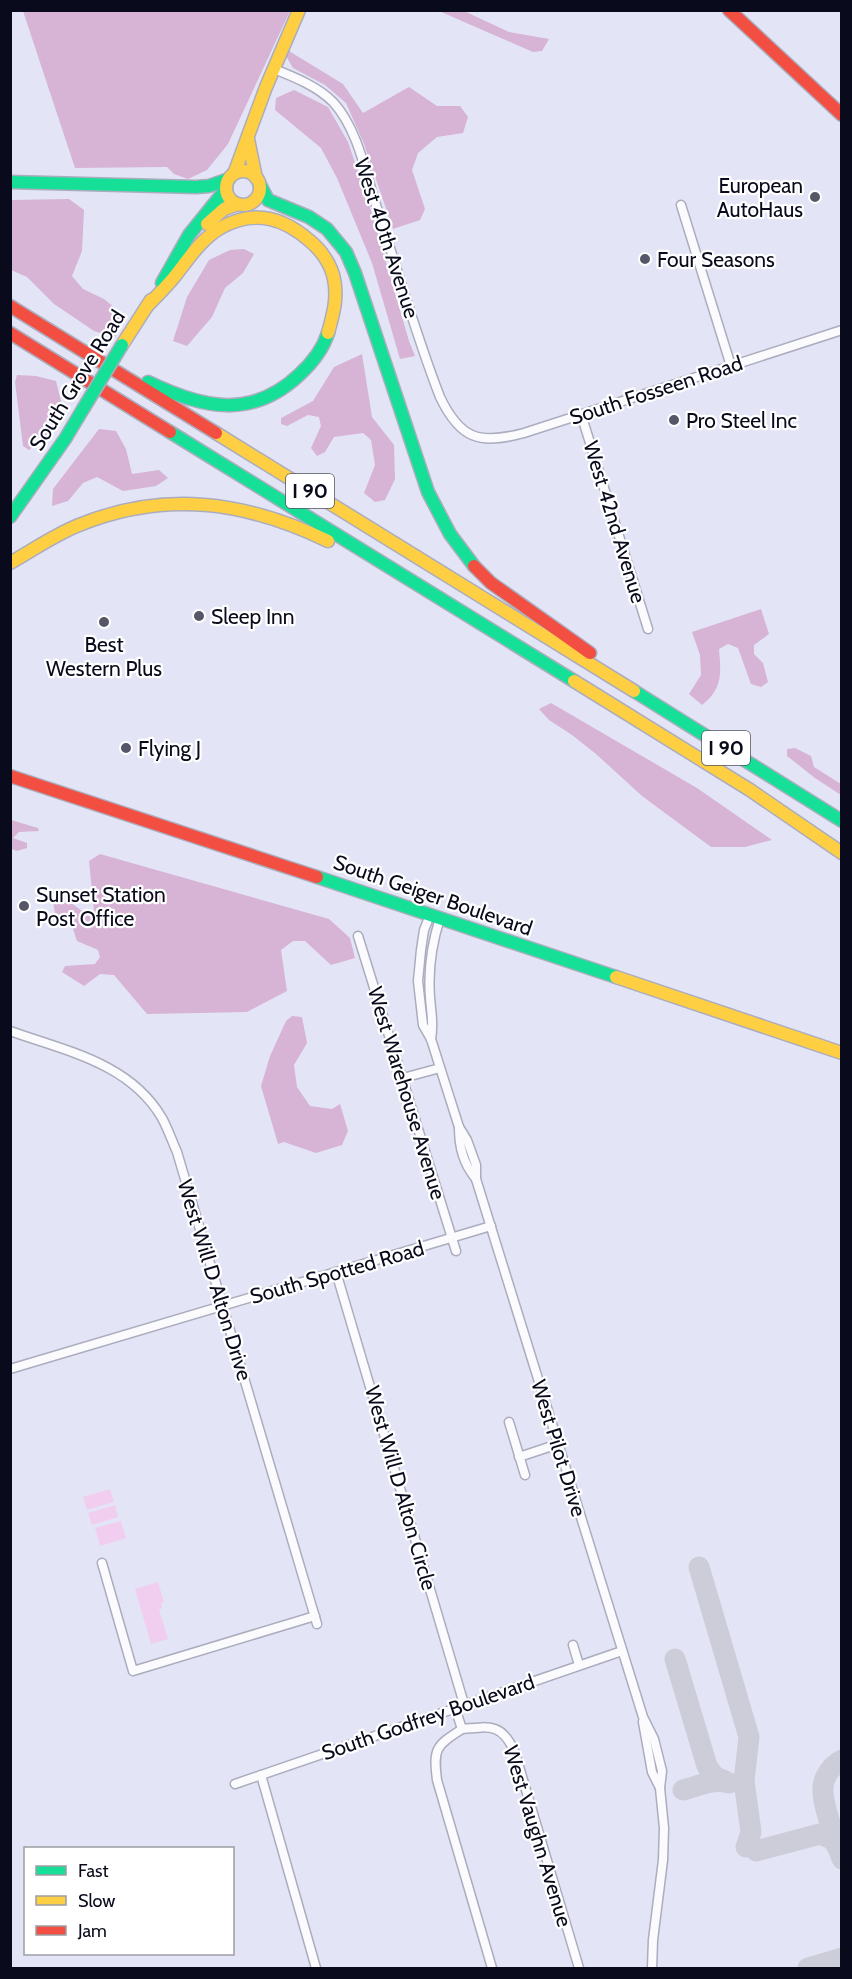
<svg xmlns="http://www.w3.org/2000/svg" width="852" height="1979" viewBox="0 0 852 1979" font-family="Cabin,sans-serif">
<style>
.green{fill:#f1ceef}
.forest{fill:#d7b3d5}
.lines{fill:none;stroke-linecap:round;stroke-linejoin:round}
.taxiway{stroke:#cccdd9;stroke-width:21}
.street-casing{stroke:#abadbe;stroke-width:11}
.fast-casing{stroke:#abadbe;stroke-width:15}
.slow-casing{stroke:#abadbe;stroke-width:15}
.jam-casing{stroke:#abadbe;stroke-width:15}
.street{stroke:#fbfbfe;stroke-width:8}
.fast{stroke:#16e098;stroke-width:12}
.slow{stroke:#ffcf43;stroke-width:12}
.jam{stroke:#f24e42;stroke-width:12}
.fast-bridge-casing{stroke:#abadbe;stroke-width:15;stroke-linecap:butt}
.fast-bridge{stroke:#16e098;stroke-width:12}
.poi-dot{fill:#555769;stroke:#fff;stroke-width:2}
.labels{text-anchor:middle;dominant-baseline:central;stroke-width:4.5;stroke-linejoin:round;paint-order:stroke}
.shield{fill:#fff;stroke:#535460;stroke-width:1.5}
.shield-label{font-size:20px;font-weight:bold;fill:#090b1c}
.poi-label{font-size:21px;fill:#090b1c;stroke:#fff;text-anchor:start}
.street-label{font-size:21px;fill:#090b1c;stroke:#fff}
</style>
<rect width="100%" height="100%" fill="#e3e5f7"/>
<!-- green -->
<g class="green">
<path d="M110 1489 114 1502 87 1510 83 1497Z"/>
<path d="M115 1505 118 1517 92 1525 88 1513Z"/>
<path d="M121 1521 126 1538 100 1546 95 1528Z"/>
<path d="M158 1582 164 1602H161L162 1608 159 1609 168 1639 151 1644 135 1589Z"/>
</g>
<!-- forest -->
<g class="forest">
<path d="M23 11V10L290 11 228 144 207 170 188 179 174 174 167 167 75 168Z"/>
<path d="M439 11H464L509 32 549 39 542 51 533 52Z"/>
<path d="M289 51 343 84 363 113 409 87 437 106H460L468 117 463 133 437 137 418 153 412 170 425 209 420 220 393 229 364 144 346 103 325 85 293 68 286 56Z"/>
<path d="M294 90 328 107 348 142 369 204 409 341 415 356 400 359 372 263 337 178 321 148 275 110 276 98Z"/>
<path d="M69 199 84 210 82 251 72 276 83 289 104 299 115 308 120 318 115 338 94 331 54 304 27 277 11 270V200Z"/>
<path d="M244 249 254 254 243 273 225 288 212 317 187 346 173 341 187 297 209 260 230 250Z"/>
<path d="M362 354 372 417 394 445 395 479 385 500 375 502 364 493 375 465 371 440 363 433 334 437 325 452 317 456 311 448 321 426 319 417 308 415 287 426 281 424V418L313 401 334 367Z"/>
<path d="M17 375 36 376 56 381 61 401 59 424 29 450 23 446 15 382Z"/>
<path d="M99 429 116 431 126 449 132 474 159 470 168 478 156 486 123 491 97 477 83 483 68 501 52 506 53 489Z"/>
<path d="M761 609 769 634 754 645V654L763 663 768 682 761 687 751 684 738 648 728 644 719 649C721 673 723 689 702 705L689 694 701 675 700 655 692 632Z"/>
<path d="M551 703 697 788 772 840 745 847H711L642 796 596 754 572 735 549 720 539 709Z"/>
<path d="M795 748 811 756 814 767 841 784V795L815 778 787 756V749Z"/>
<path d="M11 820 38 828 39 831 19 832 13 838 27 843V848L17 851 11 849Z"/>
<path d="M100 854 329 919 350 938 355 958 331 965 305 941H293L281 950 287 991 247 1012 147 1014 114 975 100 974 84 986 62 972 65 966 95 964 100 957 98 950 77 941 72 926 55 913 53 902 71 903 89 916 94 911 89 861Z"/>
<path d="M292 1016 302 1017 307 1043 294 1065 297 1087 310 1106 332 1109 340 1104 348 1131 342 1145 316 1153 284 1142 278 1144 261 1086 270 1056 286 1021Z"/>
</g>
<g class="lines">
<!-- taxiway -->
<g class="taxiway">
<path d="M699 1567 749 1737 744 1781 751 1832 746 1847"/>
<path d="M675 1659 707 1766 714 1776 725 1781"/>
<path d="M842 1760C831 1766 822 1778 823 1791 823 1807 836 1841 842 1859"/>
<path d="M683 1790C698 1786 714 1778 729 1783"/>
<path d="M756 1851 820 1834 832 1839 838 1848"/>
<path d="M808 1968 842 1958"/>
</g>
<!-- street casing -->
<g class="street-casing">
<g id="street">
<path d="M274 69C294 77 317 86 333 102 357 128 365 170 375 202 397 267 415 333 440 397 460 439 479 445 524 433L842 330"/>
<path d="M681 205 731 366"/>
<path d="M581 414 648 629"/>
<path d="M430 915 424 930 421 950 418 981 423 1025 431 1039 459 1127 467 1140 476 1165V1179L643 1717 654 1739 662 1771 660 1788 664 1828 663 1860 653 1940 652 1968"/>
<path d="M358 936 456 1251"/>
<path d="M10 1031C66 1051 130 1063 162 1118 168 1129 172 1141 177 1152L317 1624"/>
<path d="M431 1039C434 1024 431 1012 430 997 428 971 432 943 440 918"/>
<path d="M403 1078 440 1068"/>
<path d="M459 1127C459 1147 463 1163 476 1179"/>
<path d="M336 1272 464 1704"/>
<path d="M10 1369 491 1226"/>
<path d="M509 1422 525 1475"/>
<path d="M519 1457 558 1444"/>
<path d="M102 1563 133 1671 315 1616"/>
<path d="M573 1645 579 1665"/>
<path d="M455 1708 462 1729C491 1726 503 1724 515 1753L579 1968"/>
<path d="M643 1722 652 1772 660 1788"/>
<path d="M462 1729C436 1746 433 1748 437 1780L492 1968"/>
<path d="M261 1775 316 1968"/>
<path d="M235 1784 622 1651"/>
</g>
</g>
<!-- fast casing -->
<g class="fast-casing">
<g id="fast">
<path d="M10 182 196 187 209 186 229 179"/>
<path d="M259 183 268 200 309 217 327 229 346 252 355 273 428 492 450 534 474 566"/>
<path d="M162 283 189 235 226 189"/>
<path d="M148 382C202 408 251 420 299 375 311 364 323 349 328 333"/>
<path d="M170 432 574 681"/>
<path d="M10 517 65 439 83 409"/>
<path d="M634 691 842 821"/>
<path d="M317 877 616 977"/>
</g>
</g>
<!-- slow casing -->
<g class="slow-casing">
<g id="slow">
<path d="M248 139 256 178"/>
<circle cx="243" cy="188" r="17"/>
<path d="M234 174 266 87 299 10"/>
<path d="M207 224 224 209 238 204"/>
<path d="M147 306C157 296 166 287 175 276 189 258 202 238 222 227 255 209 284 218 310 241 321 250 331 264 334 279 338 298 333 315 328 333"/>
<path d="M122 345 151 300"/>
<path d="M216 433 634 691"/>
<path d="M10 563C33 550 54 535 79 525 165 490 245 501 328 541"/>
<path d="M574 681 750 790 842 853"/>
<path d="M616 977 842 1053"/>
</g>
</g>
<!-- jam casing -->
<g class="jam-casing">
<g id="jam">
<path d="M729 10 842 115"/>
<path d="M10 306 216 433"/>
<path d="M10 333 170 432"/>
<path d="M474 566 491 583 590 653"/>
<path d="M10 776 317 877"/>
</g>
</g>
<!-- street -->
<use href="#street" class="street"/>
<!-- fast -->
<use href="#fast" class="fast"/>
<!-- slow -->
<use href="#slow" class="slow"/>
<!-- jam -->
<use href="#jam" class="jam"/>
<!-- fast-bridge casing -->
<g class="fast-bridge-casing">
<path id="fast-bridge" d="M83 409 122 345"/>
</g>
<!-- fast-bridge -->
<use href="#fast-bridge" class="fast-bridge"/>
</g>
<!-- markers -->
<g class="poi-dot">
<circle cx="815" cy="197" r="6"/>
<circle cx="645" cy="259" r="6"/>
<circle cx="674" cy="420" r="6"/>
<circle cx="199" cy="616" r="6"/>
<circle cx="104" cy="622" r="6"/>
<circle cx="126" cy="748" r="6"/>
<circle cx="24" cy="906" r="6"/>
</g>
<g class="labels">
<!-- shield labels -->
<g class="shield">
<rect x="286" y="474" width="48" height="34" rx="4.5"/>
<rect x="702" y="731" width="48" height="34" rx="4.5"/>
</g>
<g class="shield-label">
<text x="310" y="491">I 90</text>
<text x="726" y="748">I 90</text>
</g>
<!-- poi labels -->
<g class="poi-label">
<text x="803" y="185" text-anchor="end">European<tspan x="803" dy="24">AutoHaus</tspan></text>
<text x="657" y="259">Four Seasons</text>
<text x="686" y="420">Pro Steel Inc</text>
<text x="211" y="616">Sleep Inn</text>
<text x="104" y="644" text-anchor="middle">Best<tspan x="104" dy="24">Western Plus</tspan></text>
<text x="138" y="748">Flying J</text>
<text x="36" y="894">Sunset Station<tspan x="36" dy="24">Post Office</tspan></text>
</g>
<!-- street labels -->
<g class="street-label">
<text transform="translate(387 238) rotate(72)">West 40th Avenue</text>
<text transform="translate(77 380) rotate(-58)">South Grove Road</text>
<text transform="translate(656 390) rotate(-18)">South Fosseen Road</text>
<text transform="translate(615 522) rotate(73)">West 42nd Avenue</text>
<text transform="translate(433 895) rotate(19)">South Geiger Boulevard</text>
<text transform="translate(407 1093) rotate(73)">West Warehouse Avenue</text>
<text transform="translate(337 1272) rotate(-16)">South Spotted Road</text>
<text transform="translate(215 1280) rotate(73)">West Will D Alton Drive</text>
<text transform="translate(559 1448) rotate(73)">West Pilot Drive</text>
<text transform="translate(401 1488) rotate(74)">West Will D Alton Circle</text>
<text transform="translate(428 1717) rotate(-19)">South Godfrey Boulevard</text>
<text transform="translate(538 1836) rotate(73)">West Vaughn Avenue</text>
</g>
</g>
<!-- border -->
<rect width="852" height="1979" fill="none" stroke="#090b1c" stroke-width="24"/>
<!-- legend -->
<rect x="24" y="1847" width="210" height="108" fill="#ffffff" stroke="#9d9da4" stroke-width="1.5"/>
<rect x="36" y="1866" width="30" height="9" fill="#16e098" stroke="#9d9da4" stroke-width="1.5"/>
<text x="78" y="1877" font-size="18" fill="#090b1c">Fast</text>
<rect x="36" y="1896" width="30" height="9" fill="#ffcf43" stroke="#9d9da4" stroke-width="1.5"/>
<text x="78" y="1907" font-size="18" fill="#090b1c">Slow</text>
<rect x="36" y="1926" width="30" height="9" fill="#f24e42" stroke="#9d9da4" stroke-width="1.5"/>
<text x="78" y="1937" font-size="18" fill="#090b1c">Jam</text>
</svg>
